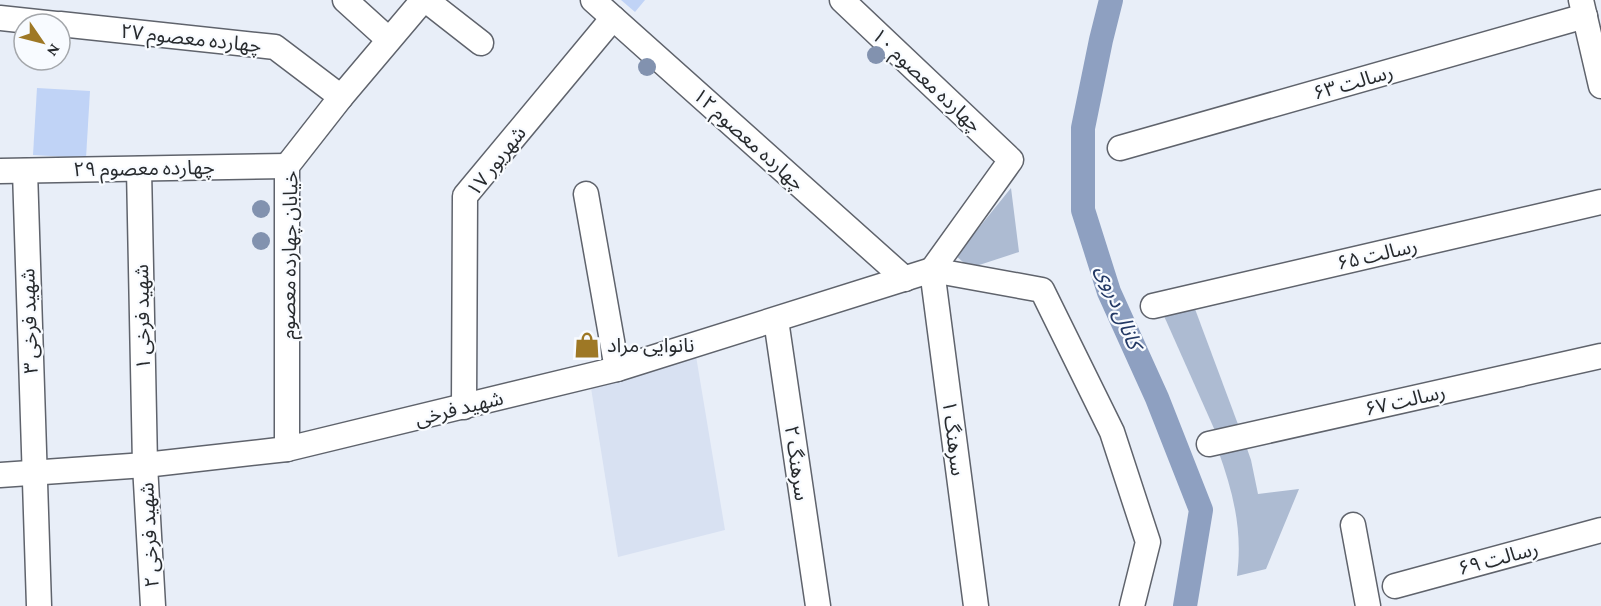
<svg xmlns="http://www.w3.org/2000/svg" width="1601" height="606" viewBox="0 0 1601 606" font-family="'Crimson Pro','Noto Sans Arabic',serif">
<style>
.built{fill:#d8e1f2}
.green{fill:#adbbd2}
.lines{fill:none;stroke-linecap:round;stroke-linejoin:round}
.canal{stroke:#8ea0c1;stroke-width:24}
.building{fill:#c0d3f6}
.minor-casing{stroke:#5f636c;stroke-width:27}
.minor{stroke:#fff;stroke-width:24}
.tree{fill:#8292af}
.labels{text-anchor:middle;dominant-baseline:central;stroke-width:4.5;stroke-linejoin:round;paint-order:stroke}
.street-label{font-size:20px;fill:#272a2d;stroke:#f8fbff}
.poi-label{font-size:20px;fill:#272a2d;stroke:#f8fbff;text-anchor:start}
.water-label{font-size:21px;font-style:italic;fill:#233965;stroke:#f8fbff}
</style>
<rect width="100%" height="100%" fill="#e8eef8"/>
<!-- built -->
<path class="built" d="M696 356 725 530 618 557 591 388Z"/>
<!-- green -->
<g class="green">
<path d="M1011 188 1019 252 970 268 956 256Z"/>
<path d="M1195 309 1239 427 1216 433 1164 316Z"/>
<path d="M1245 443 1251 460 1258 494 1299 489 1266 569 1237 576C1243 530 1233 492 1218 450Z"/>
</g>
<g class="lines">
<!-- canal -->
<path class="canal" d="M1111 0 1101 40 1083 128V210L1109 292 1157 398 1201 510 1185 606"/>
</g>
<!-- building -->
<g class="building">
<path d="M621 0H645L635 12Z"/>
<path d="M37 88 90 91 86 158 33 155Z"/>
</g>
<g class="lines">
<!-- minor casing -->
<g class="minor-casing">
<g id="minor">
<path d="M345 0 388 39"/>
<path d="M426 0 481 43"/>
<path d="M593 0 905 279"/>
<path d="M842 0 1011 160 932 270"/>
<path d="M1581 0 1601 86"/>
<path d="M0 18 56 24"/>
<path d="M60 24 275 47 341 97"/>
<path d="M1120 148 1585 16"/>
<path d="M139 169 145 465 153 606"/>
<path d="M0 171 287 166"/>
<path d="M25 171 39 606"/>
<path d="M586 194 617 369"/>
<path d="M932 270 976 606"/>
<path d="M1153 306 1601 202"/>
<path d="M776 320 818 606"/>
<path d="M464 407 465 196 613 18"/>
<path d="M1209 444 1601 356"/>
<path d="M287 449V166L341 97 423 0"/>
<path d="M0 475 145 465 287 449 617 369 932 270 1042 290 1112 432 1148 542 1132 606"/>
<path d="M1353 525 1368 606"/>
<path d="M1395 586 1601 530"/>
</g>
</g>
<!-- minor -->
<use href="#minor" class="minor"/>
</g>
<!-- trees -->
<g class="tree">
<circle cx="876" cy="55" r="9"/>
<circle cx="647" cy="67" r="9"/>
<circle cx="261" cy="209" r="9"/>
<circle cx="261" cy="241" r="9"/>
</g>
<!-- icons -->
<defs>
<g id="shop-bare" transform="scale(2.07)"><path d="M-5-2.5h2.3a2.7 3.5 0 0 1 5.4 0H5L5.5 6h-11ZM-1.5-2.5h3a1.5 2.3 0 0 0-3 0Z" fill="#9e7825" stroke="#f8fbff" stroke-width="2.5" paint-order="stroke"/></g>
</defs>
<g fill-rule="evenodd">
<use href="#shop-bare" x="587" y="345"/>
</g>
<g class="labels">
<!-- street labels -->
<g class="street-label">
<text transform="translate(191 38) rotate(6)">چهارده معصوم ۲۷</text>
<text transform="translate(927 80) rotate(43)">چهارده معصوم ۱۰</text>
<text transform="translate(1353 82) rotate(-16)">رسالت ۶۳</text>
<text transform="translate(749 139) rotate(42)">چهارده معصوم ۱۲</text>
<text transform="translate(496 161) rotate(-52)">۱۷ شهریور</text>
<text transform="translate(144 168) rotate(-1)">چهارده معصوم ۲۹</text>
<text transform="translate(1377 254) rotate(-13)">رسالت ۶۵</text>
<text transform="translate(289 255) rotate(-89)">خیابان چهارده معصوم</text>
<text transform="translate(142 317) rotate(-91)">شهید فرخی ۱</text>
<text transform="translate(29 321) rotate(-92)">شهید فرخی ۳</text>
<text transform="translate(1405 400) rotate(-13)">رسالت ۶۷</text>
<text transform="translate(459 408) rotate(-14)">شهید فرخی</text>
<text transform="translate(954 438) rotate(83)">سرهنگ ۱</text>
<text transform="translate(797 463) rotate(82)">سرهنگ ۲</text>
<text transform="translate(149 535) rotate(-93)">شهید فرخی ۲</text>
<text transform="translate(1498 558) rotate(-15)">رسالت ۶۹</text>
</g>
<!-- poi labels -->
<g class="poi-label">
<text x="607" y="345">نانوایی مراد</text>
</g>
<!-- water labels -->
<g class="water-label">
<text transform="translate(1119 307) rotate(68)">کانال دروی</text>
</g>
</g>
<!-- north arrow -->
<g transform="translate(42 42) rotate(125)"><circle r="28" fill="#f8fbff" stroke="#a4a7ab" stroke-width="1.5"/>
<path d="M0-4.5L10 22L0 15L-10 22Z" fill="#9e7825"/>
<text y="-9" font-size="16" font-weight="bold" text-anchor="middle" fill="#272a2d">N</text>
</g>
</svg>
